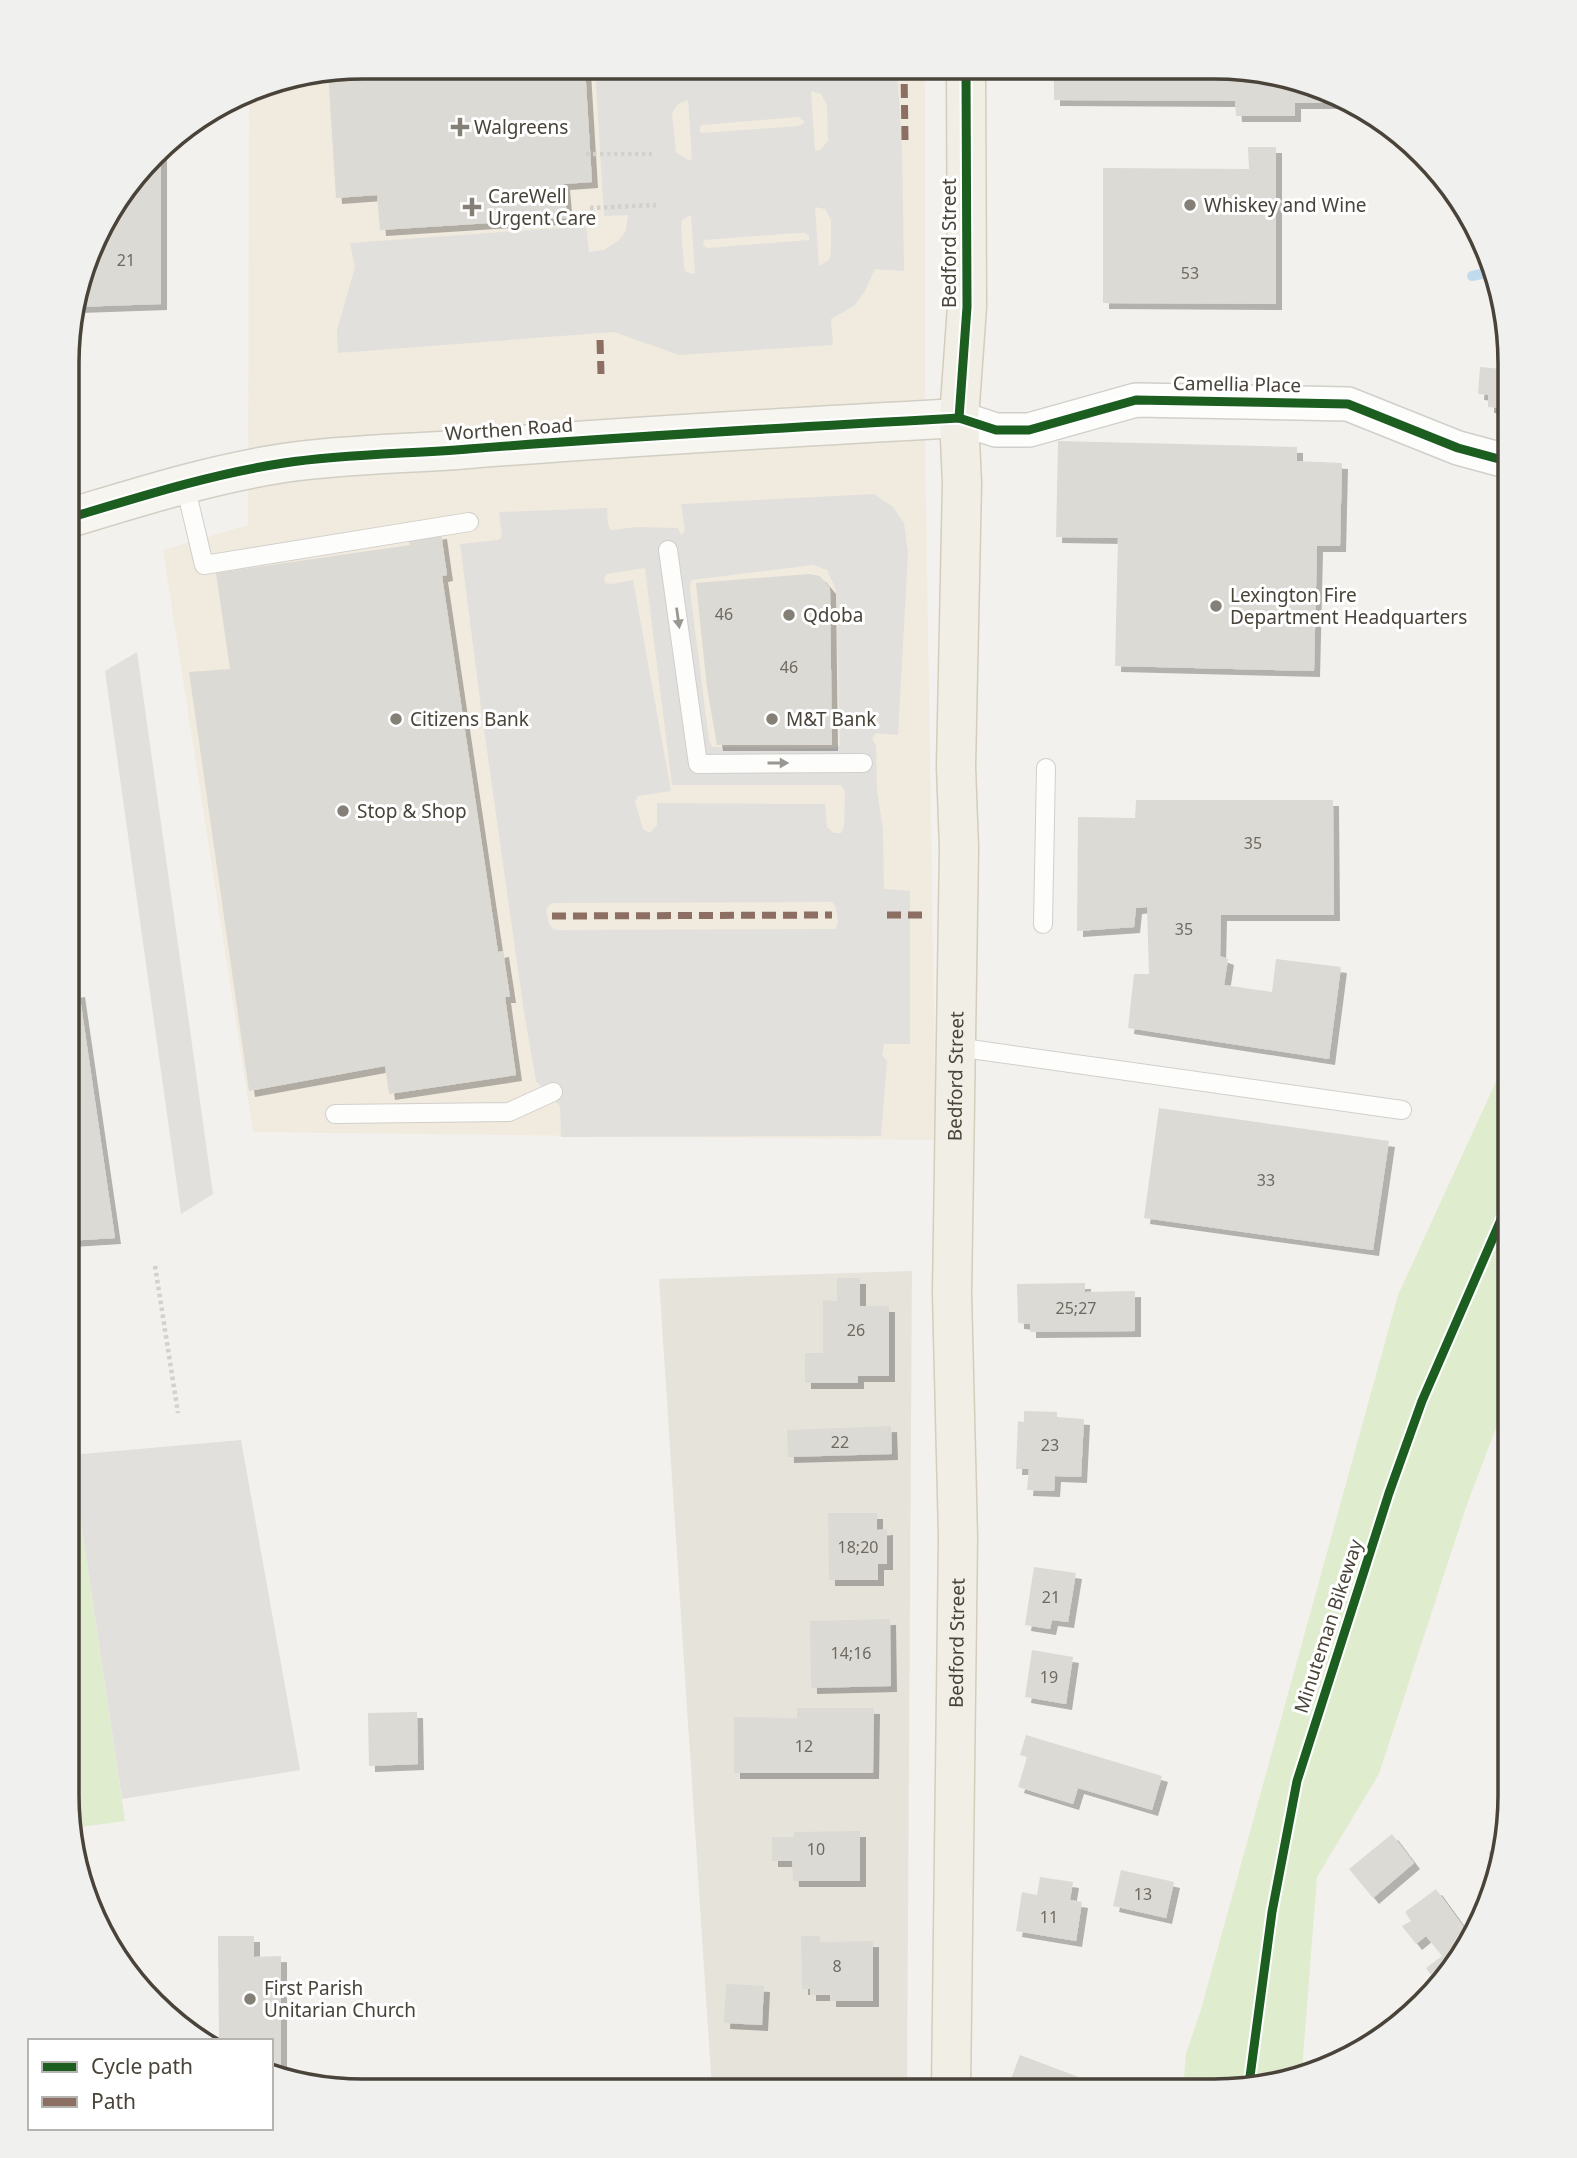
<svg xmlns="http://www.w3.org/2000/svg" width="1577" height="2158" viewBox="0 0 1577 2158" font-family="'Noto Sans',sans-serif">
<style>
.residential{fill:#e6e3db}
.commercial{fill:#f1eade}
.green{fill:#dfecce}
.parking{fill:#e2e0dd;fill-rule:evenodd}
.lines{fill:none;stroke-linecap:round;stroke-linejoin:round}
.stream{stroke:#c0dbee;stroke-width:10}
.building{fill:#dcdad5;filter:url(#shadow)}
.service-casing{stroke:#d1cfca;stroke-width:20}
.minor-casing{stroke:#d1cfca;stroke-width:36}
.secondary-casing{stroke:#d1cec4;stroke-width:41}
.primary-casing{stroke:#d4cdbc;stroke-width:41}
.path{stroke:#d3d1cb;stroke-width:4.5;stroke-dasharray:3.5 3.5;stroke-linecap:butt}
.service{stroke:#fdfdfc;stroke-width:18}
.minor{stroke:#fdfdfc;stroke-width:33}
.secondary{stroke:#f7f5f0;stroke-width:38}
.primary{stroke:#f1eee5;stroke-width:38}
.quiet{stroke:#8d6e63;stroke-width:7;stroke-dasharray:14 7;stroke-linecap:butt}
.cycleway-casing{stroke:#fff;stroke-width:13}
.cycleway{stroke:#1b5e20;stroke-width:9}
.oneway{fill:#9a9791}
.poi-dot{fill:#848078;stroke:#fff;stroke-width:2.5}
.labels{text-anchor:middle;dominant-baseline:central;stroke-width:6;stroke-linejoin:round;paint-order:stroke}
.number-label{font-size:16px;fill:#6e6a61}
.poi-label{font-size:19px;fill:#494339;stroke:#fff;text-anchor:start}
.street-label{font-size:19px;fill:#494339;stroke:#fff}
.rim{fill:none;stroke:#494339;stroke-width:3.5}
</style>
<defs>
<filter id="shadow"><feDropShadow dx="6" dy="6" stdDeviation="0" flood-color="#0004"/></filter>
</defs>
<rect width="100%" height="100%" fill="#f3f1ed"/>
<!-- residential -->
<path class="residential" d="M912 1271 907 2091 712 2090 659 1279Z"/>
<!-- commercial -->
<path class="commercial" d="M363 67 925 68V445L936 1140 253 1132 163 550 248 525 249 93 267 82Z"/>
<!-- green -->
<g class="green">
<path d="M1510 1051V1391L1466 1507 1379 1774 1317 1877 1302 2071 1215 2091H1183L1186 2053 1200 2013 1398 1295Z"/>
<path d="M67 1455H71L125 1821 74 1828 67 1796Z"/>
</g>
<!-- parking -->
<g class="parking">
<path d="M595 67 897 68 902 145 904 271 875 269 865 291 854 306 831 319 833 345 679 355 614 332 338 353 337 330 355 267 350 243 586 226 589 252 604 250 619 240 626 231 628 215 604 216ZM811 91 821 94 827 105 828 141 820 150 815 151ZM688 100 692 159 688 160 676 152 672 113 678 104ZM798 117 804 121 803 124 798 126 703 133 699 131 701 125ZM815 207 825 209 831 220V253L829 260 819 266ZM691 215 695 273 692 274 685 271 684 265 681 227 682 220ZM798 233H805L809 236V240L708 248 703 246 704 240Z"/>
<path d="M874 494 893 507 904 523 908 553 898 735 876 733 872 738 876 746 877 792 883 829 884 889 910 891V1044H884L882 1055 887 1061 881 1136 561 1137 560 1106 536 1081 524 1012 482 715 460 544 499 540 502 536 499 512 607 508 608 524 611 530 638 527 678 528 681 535 685 531 681 504ZM813 565 827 570 836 590 840 745 834 748 712 747 709 740 690 590 691 580ZM645 568 672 785H841L845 791 844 827 841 833H834L827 827 825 804 657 803V825L650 833 643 829 635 802 638 796 671 791 633 580 611 584 605 583 604 578 607 574ZM832 902 836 907 838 922 836 929H824L558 930 553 929 549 924 546 910 549 905 554 903Z"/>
<path d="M137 652 213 1194 181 1214 105 671Z"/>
<path d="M241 1440 300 1770 122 1799 71 1455Z"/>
</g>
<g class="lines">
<!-- stream -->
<path class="stream" d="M1472 276 1490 272"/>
</g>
<!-- building -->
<g class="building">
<path d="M363 67H585L592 182 564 184 567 218 380 230 377 195 336 198 328 72Z"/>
<path d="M1054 69H1253L1327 89 1352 103H1295V116H1236L1235 101 1054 100Z"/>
<path d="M1248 147H1276V304L1103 303V168L1249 169Z"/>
<path d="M161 148V304L75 307 106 215Z"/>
<path d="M1502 359 1510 360V409L1488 407V395L1478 394 1480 367 1502 369Z"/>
<path d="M1058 441 1297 447V461L1342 463 1340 546H1317L1314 671 1115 666 1118 538 1056 537Z"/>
<path d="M441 533 447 575 442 576 498 952 503 951 510 997H505L516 1075 389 1094 385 1066 249 1091 189 672 230 669 216 573 410 545 408 538Z"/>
<path d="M809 574 820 576 830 588 832 745H717L707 688 696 583Z"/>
<path d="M1136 800H1333L1334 915H1221L1220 956 1228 959 1224 985 1272 992 1276 959 1341 967 1329 1059 1128 1028 1134 974H1149L1147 907 1136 908 1134 927 1077 931 1078 817 1135 818Z"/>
<path d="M68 906 72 925 68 926Z"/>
<path d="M79 991 115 1238 67 1241 68 993Z"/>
<path d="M1159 1108 1389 1141 1373 1250 1144 1218Z"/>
<path d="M837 1278H860V1306H889V1376H858V1383H805V1353H823V1300L837 1301Z"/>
<path d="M1085 1283V1292L1135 1291V1331L1030 1332V1324L1018 1323 1017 1284Z"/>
<path d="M1024 1411 1057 1412V1417L1084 1419 1081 1477 1055 1476 1054 1491 1027 1490 1029 1469H1016L1018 1421 1024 1422Z"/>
<path d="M891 1426 892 1454 788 1457 787 1430Z"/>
<path d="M828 1513H877V1530L887 1529V1564H878V1580H829Z"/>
<path d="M1034 1567 1076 1573 1068 1622 1052 1620 1050 1629 1025 1625Z"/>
<path d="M890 1619 891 1686 811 1688 810 1621Z"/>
<path d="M1032 1650 1073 1657 1066 1704 1025 1697Z"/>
<path d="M797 1708H874L873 1773H734V1717L797 1718Z"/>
<path d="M417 1712 418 1764 369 1766 368 1713Z"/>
<path d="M1026 1735 1162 1776 1152 1810 1078 1788 1073 1804 1018 1787 1027 1757 1020 1755Z"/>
<path d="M860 1831V1881H793L792 1861H772V1837H794V1832Z"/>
<path d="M1392 1834 1414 1863 1373 1898 1349 1869Z"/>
<path d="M1505 1840 1504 1845 1499 1868 1488 1853Z"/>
<path d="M1121 1870 1174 1882 1166 1918 1113 1906Z"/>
<path d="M1040 1877 1073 1882 1070 1900 1082 1902 1076 1941 1016 1931 1022 1892 1037 1895Z"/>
<path d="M1436 1889 1468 1933 1474 1929 1475 1930 1460 1960 1438 1985 1426 1968 1442 1956 1426 1936 1416 1944 1402 1926 1411 1921 1405 1912Z"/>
<path d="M218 1936H254V1957L281 1956V2075H305V2084L271 2075V2041H219Z"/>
<path d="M801 1936H820V1942L873 1941V2001H830V1995H810V1989H802Z"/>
<path d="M726 1984 764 1986 762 2025 724 2023Z"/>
<path d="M1020 2055 1116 2091H1017L1008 2087Z"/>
</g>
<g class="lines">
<!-- service casing -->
<g class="service-casing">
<g id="service">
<path d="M185 485 204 565 469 522"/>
<path d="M668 550 698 764 863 763"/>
<path d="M1043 924 1046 768"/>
<path d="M956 1047 1402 1110"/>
<path d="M335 1114 509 1112 553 1092"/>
</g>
</g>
<!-- minor casing -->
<g class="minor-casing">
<path id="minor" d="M959 418 996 430H1029L1136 400 1348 404 1458 448 1510 462"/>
</g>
<!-- secondary casing -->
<g class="secondary-casing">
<path id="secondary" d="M69 518C139 497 211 474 284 463 345 454 407 454 468 449 632 436 795 427 959 418"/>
</g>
<!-- primary casing -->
<g class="primary-casing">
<g id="primary">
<path id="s1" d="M951 2091 958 1537 952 1293 959 848 956 767 962 483 959 418 967 307 966 68"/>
</g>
</g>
<!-- path -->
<g class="path">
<path d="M586 154H652"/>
<path d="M590 208 656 205"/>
<path d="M155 1266 178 1413"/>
</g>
<!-- service -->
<use href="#service" class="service"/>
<!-- minor -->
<use href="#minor" class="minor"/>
<!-- secondary -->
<use href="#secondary" class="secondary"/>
<!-- primary -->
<use href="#primary" class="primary"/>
<!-- quiet -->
<g class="quiet">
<path d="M905 140 904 71 927 70"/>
<path d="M600 340 601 374"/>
<path d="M887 915H923"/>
<path d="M552 916 832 915"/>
</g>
<!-- cycleway casing -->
<g class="cycleway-casing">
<g id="cycleway">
<path d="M959 418 967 307 966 68"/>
<path d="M69 518C139 497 211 474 284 463 345 454 407 454 468 449 632 436 795 427 959 418L996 430H1029L1136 400 1348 404 1458 448 1510 462"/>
<path d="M1249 2084 1272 1912 1297 1781 1389 1493 1422 1401 1510 1199"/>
</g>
</g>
<!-- cycleway -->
<use href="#cycleway" class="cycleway"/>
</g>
<!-- one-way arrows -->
<defs><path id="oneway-solid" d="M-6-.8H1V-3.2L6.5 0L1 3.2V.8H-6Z" transform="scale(1.75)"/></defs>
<g class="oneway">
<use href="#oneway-solid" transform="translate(678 618) rotate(82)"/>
<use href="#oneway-solid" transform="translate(778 763)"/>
</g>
<!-- markers -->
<g class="poi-dot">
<path d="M456.5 116.5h7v7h7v7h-7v7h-7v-7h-7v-7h7z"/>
<circle cx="1190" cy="205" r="7"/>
<path d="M468.5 196.5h7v7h7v7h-7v7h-7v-7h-7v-7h7z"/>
<circle cx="1216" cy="606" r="7"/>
<circle cx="789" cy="615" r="7"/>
<circle cx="396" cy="719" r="7"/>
<circle cx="772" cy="719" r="7"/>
<circle cx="343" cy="811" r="7"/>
<circle cx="250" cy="1999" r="7"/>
</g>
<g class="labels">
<!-- number labels -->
<g class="number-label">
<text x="126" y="260">21</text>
<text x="1190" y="273">53</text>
<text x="724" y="614">46</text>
<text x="789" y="667">46</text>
<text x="1253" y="843">35</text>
<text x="1184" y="929">35</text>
<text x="1266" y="1180">33</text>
<text x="1076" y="1308">25;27</text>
<text x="856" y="1330">26</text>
<text x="840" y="1442">22</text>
<text x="1050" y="1445">23</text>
<text x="858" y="1547">18;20</text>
<text x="1051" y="1597">21</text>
<text x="851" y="1653">14;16</text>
<text x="1049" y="1677">19</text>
<text x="804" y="1746">12</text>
<text x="816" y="1849">10</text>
<text x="1143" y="1894">13</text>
<text x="1049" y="1917">11</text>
<text x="837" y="1966">8</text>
</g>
<!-- poi labels -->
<g class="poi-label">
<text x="474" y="127">Walgreens</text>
<text x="488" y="196">CareWell<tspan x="488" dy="22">Urgent Care</tspan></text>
<text x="1204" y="205">Whiskey and Wine</text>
<text x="1230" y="595">Lexington Fire<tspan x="1230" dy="22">Department Headquarters</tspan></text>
<text x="803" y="615">Qdoba</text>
<text x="410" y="719">Citizens Bank</text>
<text x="786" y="719">M&amp;T Bank</text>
<text x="357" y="811">Stop &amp; Shop</text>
<text x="264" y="1988">First Parish<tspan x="264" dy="22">Unitarian Church</tspan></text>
</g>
<!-- street labels -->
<g class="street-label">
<text transform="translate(949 243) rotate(-90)">Bedford Street</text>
<text transform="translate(1237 384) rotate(1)">Camellia Place</text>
<text transform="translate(509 429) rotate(-4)">Worthen Road</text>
<text stroke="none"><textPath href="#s1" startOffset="1015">Bedford Street</textPath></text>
<text transform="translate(1328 1626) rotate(-72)">Minuteman Bikeway</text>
<text stroke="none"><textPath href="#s1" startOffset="448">Bedford Street</textPath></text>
</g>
</g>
<!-- crop -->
<path d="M0 0H1577V2158H0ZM363 79H1214A284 284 0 0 1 1498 363V1795A284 284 0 0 1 1214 2079H363A284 284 0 0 1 79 1795V363A284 284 0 0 1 363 79Z" fill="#f0f0ef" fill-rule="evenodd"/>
<path class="rim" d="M363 79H1214A284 284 0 0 1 1498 363V1795A284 284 0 0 1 1214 2079H363A284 284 0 0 1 79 1795V363A284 284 0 0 1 363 79Z"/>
<!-- legend -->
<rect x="28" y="2039" width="245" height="91" fill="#ffffff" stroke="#b6b4b0" stroke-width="2"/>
<rect x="42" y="2062" width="35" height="10" fill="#1b5e20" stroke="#b6b4b0" stroke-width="2"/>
<text x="91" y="2074" font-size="21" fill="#494339">Cycle path</text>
<rect x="42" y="2097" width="35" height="10" fill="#8d6e63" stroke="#b6b4b0" stroke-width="2"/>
<text x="91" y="2109" font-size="21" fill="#494339">Path</text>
</svg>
